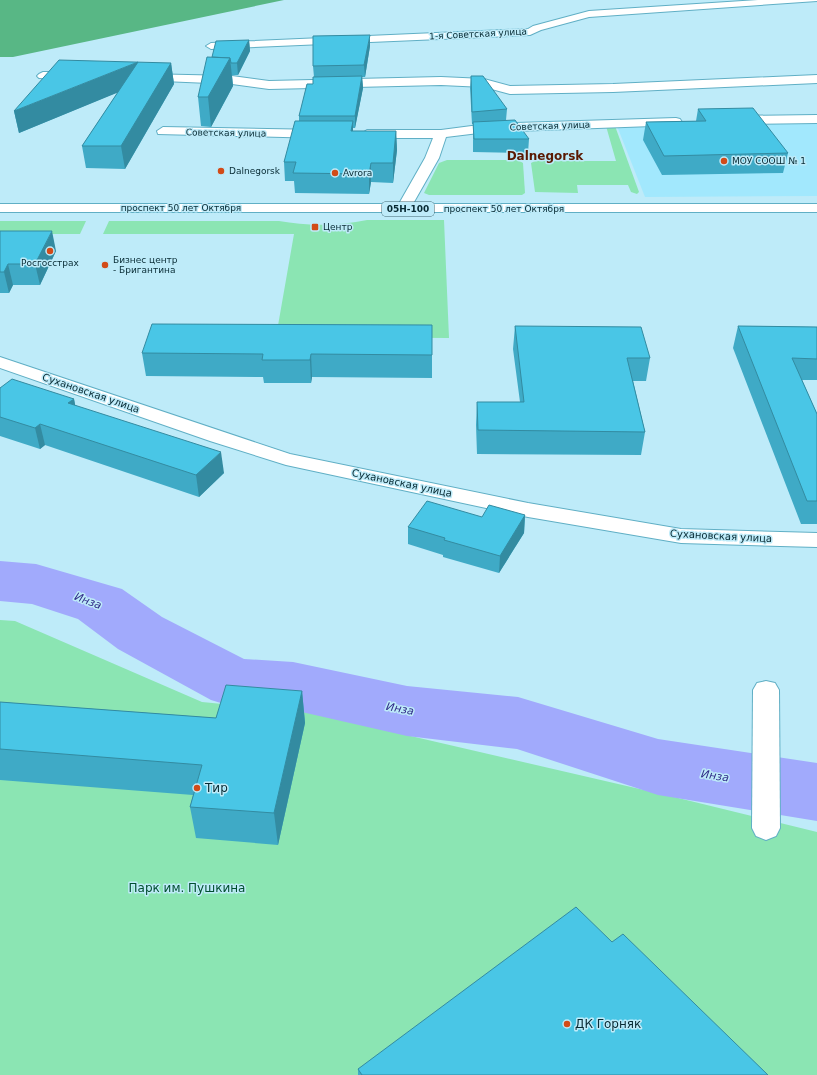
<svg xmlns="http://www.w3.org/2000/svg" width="817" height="1075" viewBox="0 0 817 1075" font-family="'DejaVu Sans',sans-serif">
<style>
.built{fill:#a2e8fd}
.green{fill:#8be5b3}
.forest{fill:#58b785}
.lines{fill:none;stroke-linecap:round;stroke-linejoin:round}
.river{fill:#a1aafc;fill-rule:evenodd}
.minor-casing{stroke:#60afc5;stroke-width:2}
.major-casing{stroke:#60afc5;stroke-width:2}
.minor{fill:#fff;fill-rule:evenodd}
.major{fill:#fff;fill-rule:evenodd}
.wall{fill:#3faac6}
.shaded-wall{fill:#338ba1}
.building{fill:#49c6e6;stroke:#338ba1}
.poi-dot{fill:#d24b18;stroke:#beebf9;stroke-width:1.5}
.labels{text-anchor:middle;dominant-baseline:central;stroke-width:3;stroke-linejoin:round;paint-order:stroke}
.far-street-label{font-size:9px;fill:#072a33;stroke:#beebf9}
.far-poi-label{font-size:9px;fill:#072a33;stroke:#beebf9;text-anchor:start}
.shield{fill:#beebf9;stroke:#3e646e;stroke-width:1}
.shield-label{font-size:9px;font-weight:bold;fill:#072a33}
.street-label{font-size:10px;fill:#072a33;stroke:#beebf9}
.water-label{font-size:11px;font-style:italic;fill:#322d89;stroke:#beebf9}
.far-district-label{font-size:12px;font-weight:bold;fill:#5a1902;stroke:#beebf9}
.near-poi-label{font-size:12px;fill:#072a33;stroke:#beebf9;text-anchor:start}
.near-park-label{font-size:12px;fill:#004e2e;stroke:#beebf9}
</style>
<rect width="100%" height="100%" fill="#beebf9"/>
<!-- built -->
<path class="built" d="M817 121V196L645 197 617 126Z"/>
<!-- green -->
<g class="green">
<path d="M606 126H615L639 192 637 194 631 192 628 185H577L578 193 535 192 531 163 535 161H616Z"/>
<path d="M447 160H518L523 163 525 193 522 195H429L424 193 439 163Z"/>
<path d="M367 220H444L449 338 276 337 294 234H103L109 221H279C307 226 339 226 367 220Z"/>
<path d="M0 221H86L80 234H3L0 231Z"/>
<path d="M0 620 15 621 202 702 307 712 670 796 817 832V1075H0Z"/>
</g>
<!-- forest -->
<path class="forest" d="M0 0H284L13 57H0Z"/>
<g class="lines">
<!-- river -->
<path class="river" d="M0 561 36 564 122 589 162 617 244 659 293 662 407 686 518 697 658 739 817 763V821L658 795 517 749 407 736 293 710 234 707 211 700 118 649 78 619 32 604 0 601Z"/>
<!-- minor casing -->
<g class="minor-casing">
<g id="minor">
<path d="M758 0H817V1L589 17 541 30 530 35 211 49 206 46 211 43 528 29 533 26 589 11Z"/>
<path d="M43 72H76L82 76 76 80 39 78 37 76 39 74Z"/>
<path d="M144 74 232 76 269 81 441 77 484 79 510 86 613 84 817 75V83L613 92 510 94 484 87 441 85 269 89 232 84 140 80 138 78 140 76Z"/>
<path d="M817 115V123L732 124 726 120 732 116Z"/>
<path d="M676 118 680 119 682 122 680 125 487 132 446 137 439 158 410 209 408 212H398L396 209 425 158 433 138H367L361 134 367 130H441L487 124Z"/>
<path d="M163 127 322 130 328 134 322 138 158 134 157 131Z"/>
<path d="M0 357 290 454 528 503 681 529 817 533V547L681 543 528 517 286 465 210 441 0 368Z"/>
<path d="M766 681 775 683 779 690 780 828 776 836 766 840 756 836 752 828 753 690 757 683Z"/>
</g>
</g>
<!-- major casing -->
<g class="major-casing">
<rect id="major" x="0" y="204" width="817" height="8"/>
</g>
<!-- minor -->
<use href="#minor" class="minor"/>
<!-- major -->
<use href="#major" class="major"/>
</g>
<!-- wall -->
<g class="wall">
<path d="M249 40 250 51 238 75H232L233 86 211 127 201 126 198 97 212 57Z"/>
<path d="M370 46 365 77H362L363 88 355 128H353V131H396L397 150 393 183 371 182 369 194 295 193 294 181H285L284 162 299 121V116L313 84 314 77 313 66Z"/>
<path d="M171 63 174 84 125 169 86 168 82 146 118 92 19 133 14 111Z"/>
<path d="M471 76 507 109 506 120 529 139 528 153 473 152V124H472L470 88Z"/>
<path d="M698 109 788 153 783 173 662 175 643 140 646 122 696 121Z"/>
<path d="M0 231 56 251 40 285H13L9 293H0Z"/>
<path d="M432 325V378L312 377 311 383H264L263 377 146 376 142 353Z"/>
<path d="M515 326 650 358 646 381H633L645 432 641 455 477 454 476 425 477 402H520L513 349Z"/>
<path d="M738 326 817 327V380H802L817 414V524H801L733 348Z"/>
<path d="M0 388 74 399 75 405 224 473 199 497 45 445 40 449 0 436Z"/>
<path d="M525 515 524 533 499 573 443 557V555L408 544V527L482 517Z"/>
<path d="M302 691 305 723 278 845 196 838 190 807 193 795 0 780V702L216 718Z"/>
<path d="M612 942 768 1075H358V1069Z"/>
</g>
<!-- shaded-wall -->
<g class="shaded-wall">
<path d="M370 35V46L365 77 364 65Z"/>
<path d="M249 40 250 51 238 75 237 63Z"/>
<path d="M230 58 233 86 211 127 208 97Z"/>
<path d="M138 62 141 83 19 133 14 111Z"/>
<path d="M171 63 174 84 125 169 121 146Z"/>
<path d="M362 76 363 88 355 128V116Z"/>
<path d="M353 121V140L351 131Z"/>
<path d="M396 131 397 150 393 183V163Z"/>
<path d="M371 163V182L369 194V174Z"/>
<path d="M52 231 56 251 40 285 35 264Z"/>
<path d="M8 264 13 285 9 293 4 272Z"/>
<path d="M311 354 312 377 311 383 310 360Z"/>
<path d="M74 399 78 420 68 403Z"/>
<path d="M40 424 45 445 40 449 35 428Z"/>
<path d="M221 452 224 473 199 497 196 475Z"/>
<path d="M525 515 524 533 499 573 500 556Z"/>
<path d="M302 691 305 723 278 845 274 813Z"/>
</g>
<!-- building -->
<g class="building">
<path d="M370 35 364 65 313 66V36Z"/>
<path d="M249 40 237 63H231L230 58 212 57 216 41Z"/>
<path d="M207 57 230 58 208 97H198Z"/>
<path d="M59 60 171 63 121 146H82L138 62 14 111Z"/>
<path d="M362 76 355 116H299L307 84H313V77Z"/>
<path d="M471 76H483L507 109 472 112Z"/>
<path d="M753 108 788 153 664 156 646 122 706 121 698 109Z"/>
<path d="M515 120 529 139H474L473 122Z"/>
<path d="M295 121H353L351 131H396L393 163H371L369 174 293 173 296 162H284Z"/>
<path d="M0 231H52L35 264H8L4 272H0Z"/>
<path d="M152 324 432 325V355L311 354 310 360H262L263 354 142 353Z"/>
<path d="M515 326 641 327 650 358H627L645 432 478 430 477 402H524Z"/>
<path d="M738 326 817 327V359L792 358 817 414V501H807Z"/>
<path d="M12 379 74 399 68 403 221 452 196 475 40 424 35 428 0 417V388Z"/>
<path d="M427 501 482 517 489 505 525 515 500 556 444 540 445 538 408 527Z"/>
<path d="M226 685 302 691 274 813 190 807 202 765 0 749V702L216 718Z"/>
<path d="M576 907 612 942 623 934 768 1075H362L358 1069Z"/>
</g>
<!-- markers -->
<g class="poi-dot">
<circle cx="724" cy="161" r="4"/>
<circle cx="221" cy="171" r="4"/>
<circle cx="335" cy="173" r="4"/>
<rect x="311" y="223" width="8" height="8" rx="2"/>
<circle cx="50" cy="251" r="4"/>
<circle cx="105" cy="265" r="4"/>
<circle cx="197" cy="788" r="4"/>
<circle cx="567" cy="1024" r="4"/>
</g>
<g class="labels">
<!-- far-street labels -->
<g class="far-street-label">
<text transform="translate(478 34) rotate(-3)">1-я Советская улица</text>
<text transform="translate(550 126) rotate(-2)">Советская улица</text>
<text transform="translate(226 133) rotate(1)">Советская улица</text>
<text x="181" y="208">проспект 50 лет Октября</text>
<text x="504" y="209">проспект 50 лет Октября</text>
</g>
<!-- far-poi labels -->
<g class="far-poi-label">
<text x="732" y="161">МОУ СООШ № 1</text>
<text x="229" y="171">Dalnegorsk</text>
<text x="343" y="173">Avrora</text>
<text x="323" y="227">Центр</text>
<text x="113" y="260">Бизнес центр<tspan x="113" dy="10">- Бригантина</tspan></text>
<text x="50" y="263" text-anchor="middle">Росгосстрах</text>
</g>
<!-- shield labels -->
<rect class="shield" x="382" y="202" width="52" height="14" rx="3"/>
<g class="shield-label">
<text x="408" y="209">05Н-100</text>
</g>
<!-- street labels -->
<g class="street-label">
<text transform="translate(91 393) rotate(19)">Сухановская улица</text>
<text transform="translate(402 483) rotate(12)">Сухановская улица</text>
<text transform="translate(721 536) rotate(3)">Сухановская улица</text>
</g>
<!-- water labels -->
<g class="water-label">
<text transform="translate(88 601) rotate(21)">Инза</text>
<text transform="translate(400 709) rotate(11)">Инза</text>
<text transform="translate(715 776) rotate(9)">Инза</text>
</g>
<!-- far-district labels -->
<g class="far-district-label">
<text x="545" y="156">Dalnegorsk</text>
</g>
<!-- near-poi labels -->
<g class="near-poi-label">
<text x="205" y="788">Тир</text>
<text x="575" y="1024">ДК Горняк</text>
</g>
<!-- near-park labels -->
<g class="near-park-label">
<text x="187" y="888">Парк им. Пушкина</text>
</g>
</g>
</svg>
